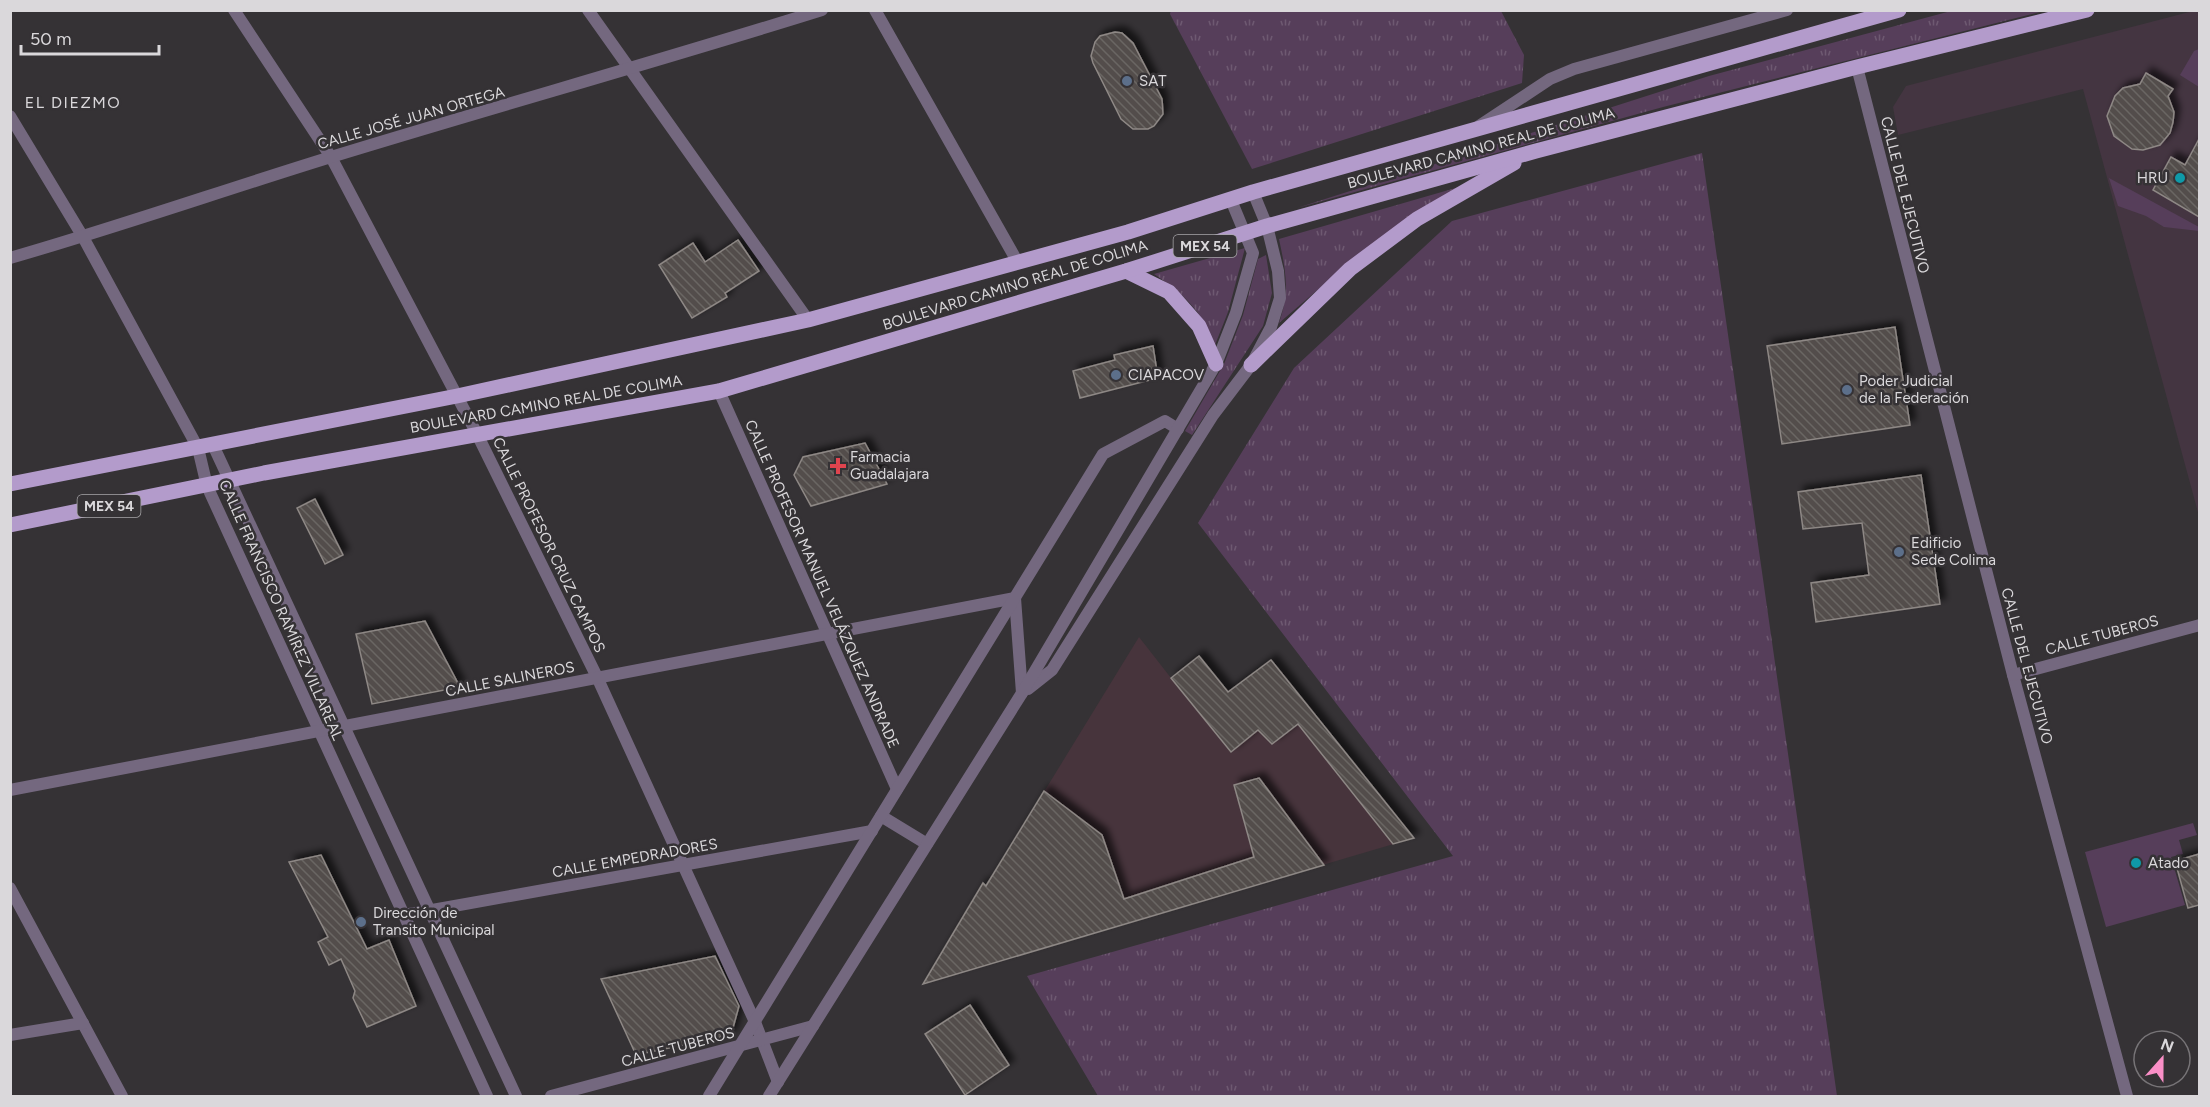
<svg xmlns="http://www.w3.org/2000/svg" width="2210" height="1107" viewBox="0 0 2210 1107" font-family="Figtree,sans-serif">
<style>
.industrial{fill:#47343c}
.medical{fill:#443541}
.grass{fill:url(#grass-tufts)}
.green{fill:#563e5a}
.building{fill:url(#building-back-hatch);stroke:#8e8885;stroke-width:1.5;filter:url(#shadow)}
.lines{fill:none;stroke-linecap:round;stroke-linejoin:round}
.minor{stroke:#74687f;stroke-width:12}
.tertiary{stroke:#74687f;stroke-width:12}
.primary{stroke:#b39bcb;stroke-width:15}
.service-dot{fill:#5c6f8a;stroke:#353235;stroke-width:2}
.culture-dot{fill:#0f9aa8;stroke:#353235;stroke-width:2}
.health-dot{fill:#e0444e;stroke:#353235;stroke-width:2}
.labels{text-anchor:middle;dominant-baseline:central;stroke-width:5;stroke-linejoin:round;paint-order:stroke}
.shield{fill:#353235;stroke:#a8a6a9;stroke-width:1.5}
.shield-label{font-size:14px;font-weight:bold;fill:#dad8db}
.poi-label{font-size:15px;fill:#dad8db;stroke:#353235;text-anchor:start}
.street-label{font-size:15px;fill:#dad8db;stroke:#353235}
.neighbourhood-label{font-size:16px;letter-spacing:1.5px;fill:#dad8db;stroke:#353235}
</style>
<defs>
<pattern id="grass-tufts" width="24" height="20" patternUnits="userSpaceOnUse" patternTransform="scale(1.5)"><rect width="24" height="20" fill="#563e5a"/><path d="M3 7l-1-3M5 7V3M7 7l1-3M15 17l-1-3M17 17v-4M19 17l1-3" fill="none" stroke="#6e5971"/></pattern>
<pattern id="building-back-hatch" width="6" height="6" patternUnits="userSpaceOnUse" patternTransform="scale(1.5)"><rect width="6" height="6" fill="#524d4b"/><path d="M-1 5l2 2M0 0l6 6M5-1l2 2" fill="none" stroke="#6a6664"/></pattern>
<filter id="shadow"><feDropShadow dx="5.5" dy="-5.5" stdDeviation="3" flood-color="#0009"/></filter>
</defs>
<rect width="100%" height="100%" fill="#353235"/>
<!-- industrial -->
<path class="industrial" d="M1139 637 1171 678 1228 692 1271 660 1414 838 1086 935 1057 923 1001 862Z"/>
<!-- medical -->
<path class="medical" d="M2193 11H2199V516L2083 89 1898 135 1893 107 1906 86Z"/>
<!-- grass -->
<g class="grass">
<path d="M1171 10 1501 11 1524 55 1522 83 1252 169 1170 14Z"/>
<path d="M1951 11H2044L1663 107 1297 208 1709 76Z"/>
<path d="M1702 153 1837 1096H1098L1027 976 1453 856 1198 523 1294 368 1452 221Z"/>
<path d="M1466 185 1357 256 1279 323C1290 291 1286 272 1279 239Z"/>
<path d="M1245 248 1228 312 1215 345C1202 311 1184 294 1154 274Z"/>
<path d="M1266 255 1272 293 1263 326 1192 435 1185 431 1224 364 1243 315 1258 259Z"/>
</g>
<!-- green -->
<g class="green">
<path d="M2199 49H2200L2199 87 2180 75 2194 51Z"/>
<path d="M2109 178 2199 227V231L2164 227 2146 216 2118 206Z"/>
<path d="M2193 823 2197 835 2179 840 2183 854 2171 857 2185 905 2106 927 2085 852Z"/>
</g>
<!-- building -->
<g class="building">
<path d="M1115 32 1122 33 1133 43 1162 99 1163 114 1154 126 1148 129H1133L1121 119 1093 63 1091 56 1095 42 1100 36Z"/>
<path d="M2146 73 2173 89 2168 96 2174 112 2173 122 2170 133 2160 145 2143 150 2132 149 2114 136 2107 116 2115 96 2123 88 2140 84Z"/>
<path d="M2199 139V217L2153 190 2171 157 2185 165Z"/>
<path d="M738 240 759 271 725 293 727 297 692 318 659 265 693 243 705 262Z"/>
<path d="M1895 327 1910 425 1782 444 1767 346Z"/>
<path d="M1153 346 1158 378 1080 398 1073 371 1115 360 1114 355Z"/>
<path d="M865 443 887 484 811 506 794 475 803 457Z"/>
<path d="M1921 475 1940 604 1816 622 1811 583 1869 575 1862 523 1803 529 1798 492Z"/>
<path d="M315 499 343 555 325 564 297 508Z"/>
<path d="M425 621 460 687 372 704 356 634Z"/>
<path d="M1199 656 1228 692 1271 660 1414 838 1393 844 1298 724 1272 744 1258 730 1231 752 1171 678Z"/>
<path d="M1259 778 1324 865 923 984 983 883 986 886 1044 791 1102 835 1124 899 1254 857 1234 785Z"/>
<path d="M2199 854V905L2188 908 2175 861Z"/>
<path d="M321 855 367 949 389 940 416 1006 367 1027 353 998 355 991 341 959 329 965 318 942 328 937 289 862Z"/>
<path d="M715 956 739 1006 731 1035 636 1055 601 979Z"/>
<path d="M970 1005 1009 1065 965 1095 925 1034Z"/>
</g>
<g class="lines">
<!-- minor -->
<g class="minor">
<path d="M234 10 331 157 477 434 597 677 755 1022 778 1082"/>
<path d="M588 10 808 320"/>
<path d="M875 10 1017 261"/>
<path d="M10 116 83 237 198 448 207 486 487 1096"/>
<path d="M10 258C118 227 224 190 331 157 494 107 659 61 822 10"/>
<path d="M719 391 897 789"/>
<path d="M213 445 516 1096"/>
<path d="M10 790 1015 598 1022 693"/>
<path d="M881 816 927 844"/>
<path d="M10 888 122 1096"/>
<path d="M404 915 872 831"/>
<path d="M10 1035 83 1023"/>
<path d="M551 1096 813 1026"/>
<path d="M709 1096 1103 454 1165 421 1178 429"/>
</g>
<!-- tertiary -->
<g class="tertiary">
<path d="M1857 67 2013 675 2127 1096"/>
<path d="M1479 126 1550 79 1574 69 1787 10"/>
<path d="M2013 675 2200 625"/>
<path d="M1028 689 1052 670 1213 415 1251 365 1271 327 1280 298 1278 271 1267 226 1253 192"/>
<path d="M769 1096 1022 693 1216 364 1236 313 1253 253 1231 200"/>
</g>
<!-- primary -->
<g class="primary">
<path d="M1126 271 1169 292 1199 326 1216 364"/>
<path d="M1251 365 1350 269 1417 219 1514 163"/>
<path d="M10 484 457 396 808 320 1128 232 1253 192 1899 10"/>
<path d="M10 525 264 473 719 391 1126 271 1267 226 1536 151 1857 67 2087 10"/>
</g>
</g>
<!-- markers -->
<g class="service-dot">
<circle cx="1127" cy="81" r="6"/>
<circle cx="1116" cy="375" r="6"/>
<circle cx="1847" cy="390" r="6"/>
<circle cx="1899" cy="552" r="6"/>
<circle cx="361" cy="922" r="6"/>
</g>
<g class="culture-dot">
<circle cx="2180" cy="178" r="6"/>
<circle cx="2136" cy="863" r="6"/>
</g>
<path class="health-dot" d="M835 457h6v6h6v6h-6v6h-6v-6h-6v-6h6z"/>
<g class="labels">
<!-- shield labels -->
<g class="shield">
<rect x="1173.5" y="235" width="63" height="22" rx="4.5"/>
<rect x="77.5" y="495" width="63" height="22" rx="4.5"/>
</g>
<g class="shield-label">
<text x="1205" y="246">MEX 54</text>
<text x="109" y="506">MEX 54</text>
</g>
<!-- poi labels -->
<g class="poi-label">
<text x="1139" y="81">SAT</text>
<text x="2168" y="178" text-anchor="end">HRU</text>
<text x="1128" y="375">CIAPACOV</text>
<text x="1859" y="381">Poder Judicial<tspan x="1859" dy="17">de la Federación</tspan></text>
<text x="850" y="457">Farmacia<tspan x="850" dy="17">Guadalajara</tspan></text>
<text x="1911" y="543">Edificio<tspan x="1911" dy="17">Sede Colima</tspan></text>
<text x="2148" y="863">Atado</text>
<text x="373" y="913">Dirección de<tspan x="373" dy="17">Transito Municipal</tspan></text>
</g>
<!-- street labels -->
<g class="street-label">
<text transform="translate(411 118) rotate(-16)">CALLE JOSÉ JUAN ORTEGA</text>
<text transform="translate(1481 148) rotate(-15)">BOULEVARD CAMINO REAL DE COLIMA</text>
<text transform="translate(1905 195) rotate(76)">CALLE DEL EJECUTIVO</text>
<text transform="translate(1015 285) rotate(-17)">BOULEVARD CAMINO REAL DE COLIMA</text>
<text transform="translate(546 404) rotate(-10)">BOULEVARD CAMINO REAL DE COLIMA</text>
<text transform="translate(549 545) rotate(64)">CALLE PROFESOR CRUZ CAMPOS</text>
<text transform="translate(822 584) rotate(66)">CALLE PROFESOR MANUEL VELÁZQUEZ ANDRADE</text>
<text transform="translate(281 610) rotate(66)">CALLE FRANCISCO RAMÍREZ VILLAREAL</text>
<text transform="translate(2102 635) rotate(-15)">CALLE TUBEROS</text>
<text transform="translate(2027 666) rotate(75)">CALLE DEL EJECUTIVO</text>
<text transform="translate(510 679) rotate(-11)">CALLE SALINEROS</text>
<text transform="translate(635 858) rotate(-10)">CALLE EMPEDRADORES</text>
<text transform="translate(678 1047) rotate(-15)">CALLE TUBEROS</text>
</g>
<!-- neighbourhood labels -->
<g class="neighbourhood-label">
<text x="73" y="102">EL DIEZMO</text>
</g>
</g>
<!-- border -->
<rect width="2210" height="1107" fill="none" stroke="#dad8db" stroke-width="24"/>
<!-- north arrow -->
<g transform="translate(2162 1059) rotate(21)"><circle r="28" fill="#353235" stroke="#777477" stroke-width="1.5"/>
<path d="M0-4.5L10 22L0 15L-10 22Z" fill="#fa8fc7"/>
<text y="-9" font-size="16" font-weight="bold" text-anchor="middle" fill="#dad8db">N</text>
</g>
<!-- scale -->
<path d="M21 45v9h138v-9" fill="none" stroke="#dad8db" stroke-width="3"/>
<text x="30" y="45" font-size="18" fill="#dad8db" stroke="#353235" stroke-width="4.5" paint-order="stroke">50 m</text>
</svg>
